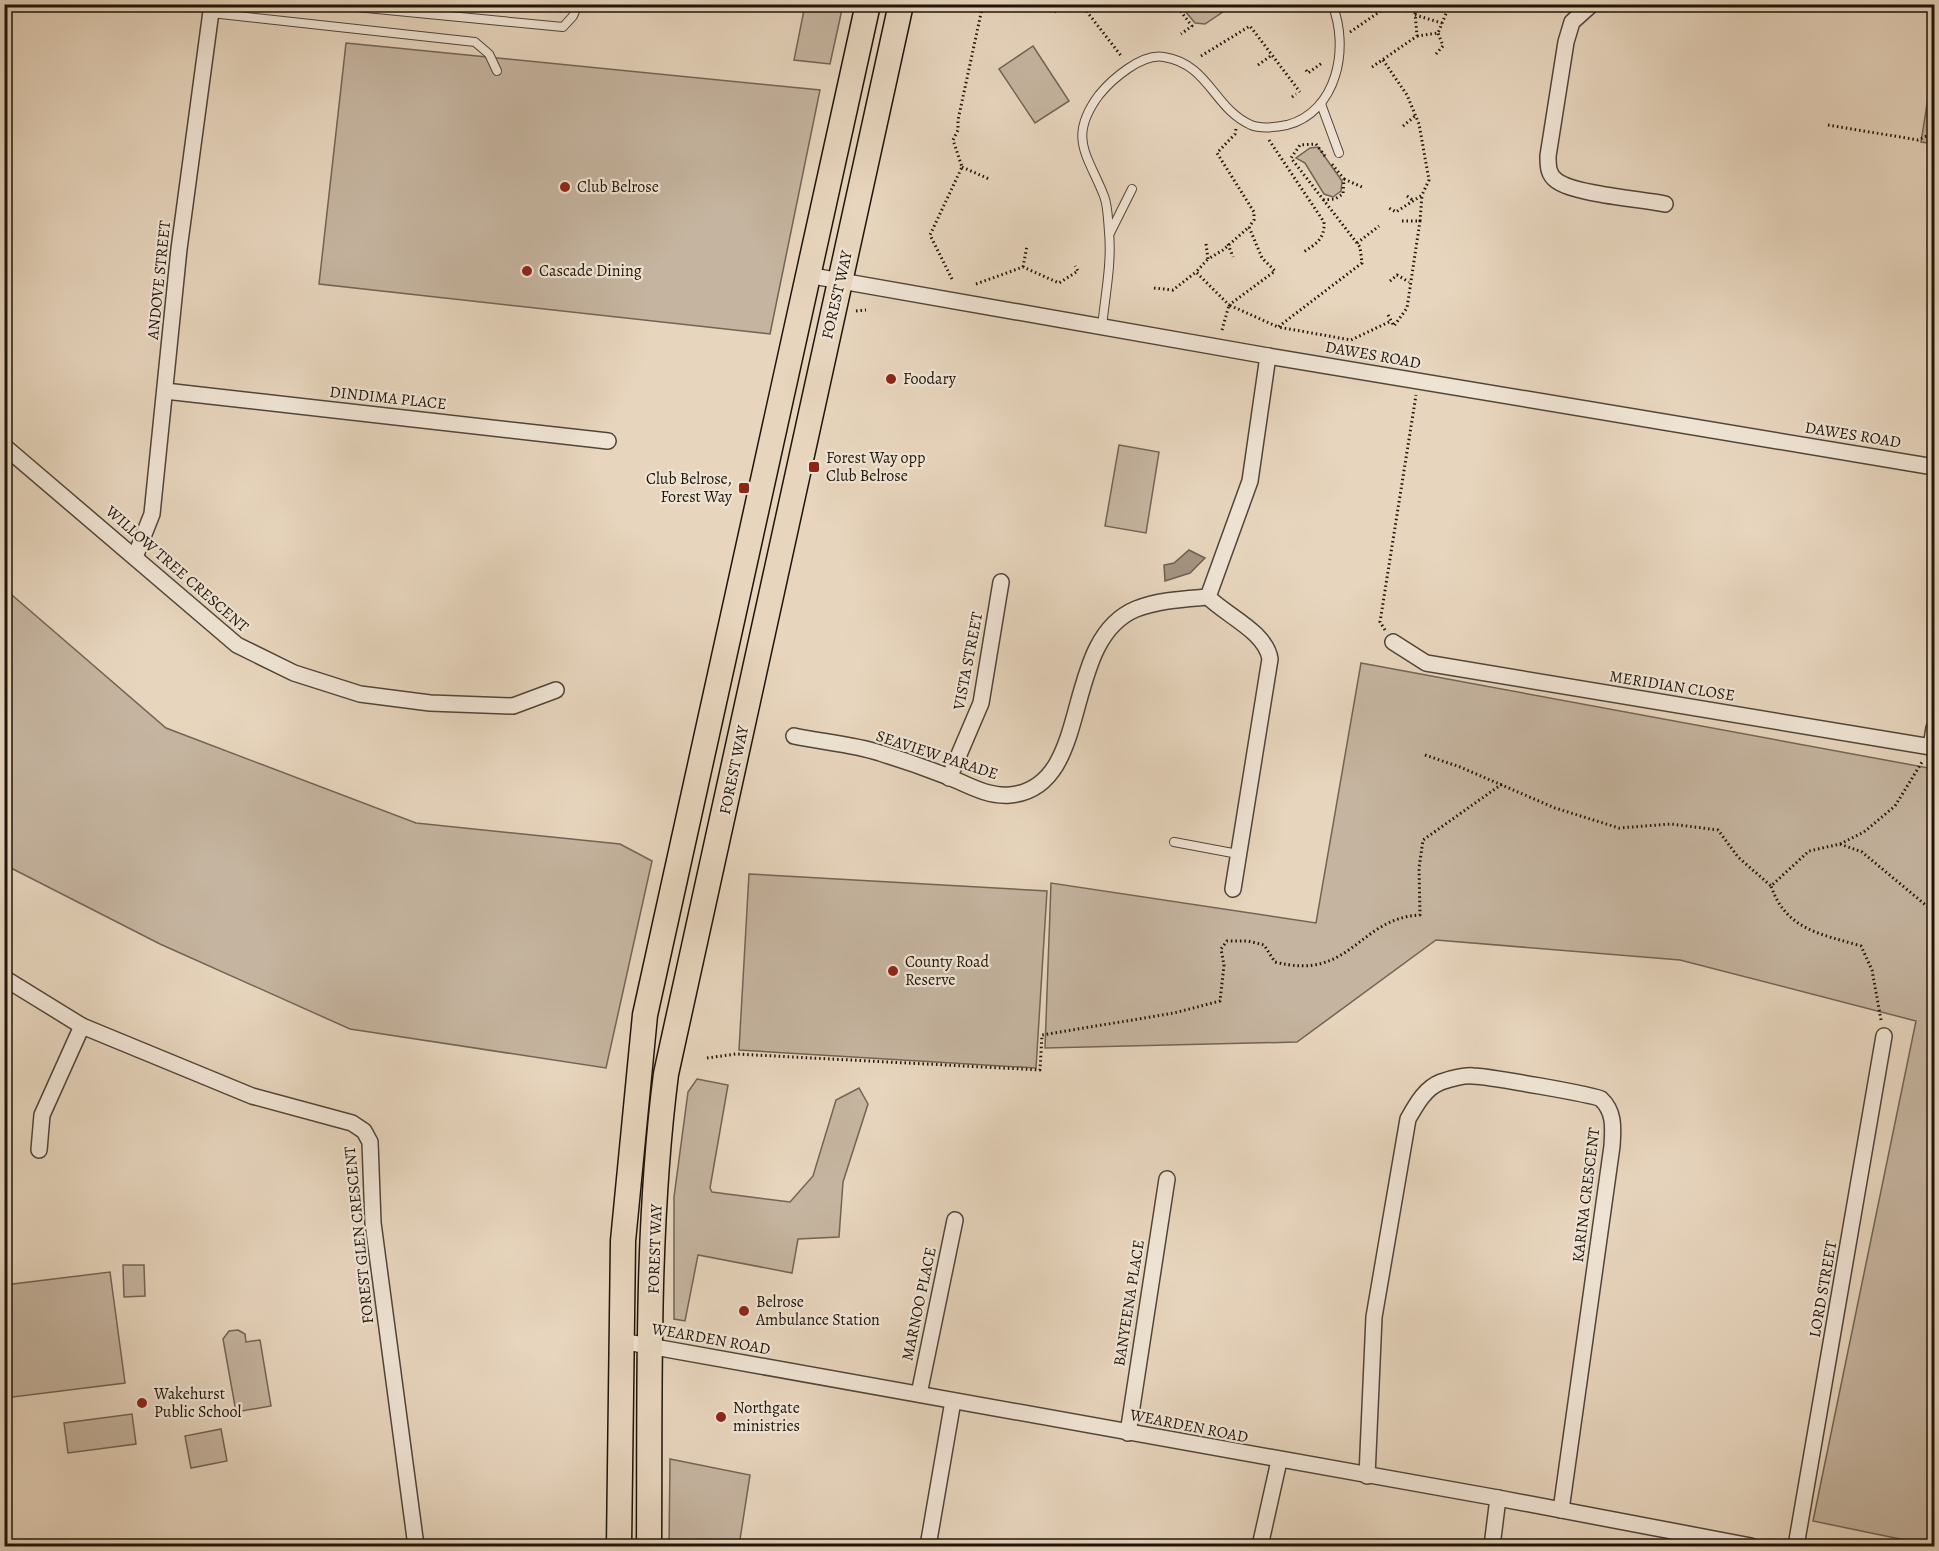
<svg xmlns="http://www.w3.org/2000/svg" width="1939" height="1551" viewBox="0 0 1939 1551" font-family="Alegreya,serif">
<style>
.green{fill:#c5b49f;stroke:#726455;stroke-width:1.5}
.water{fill:#a39480;stroke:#6e6151;stroke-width:1.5}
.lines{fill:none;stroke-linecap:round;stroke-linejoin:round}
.service-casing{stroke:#514538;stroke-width:10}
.minor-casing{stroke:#514538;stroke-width:18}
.primary-casing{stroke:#1f150b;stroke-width:27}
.path{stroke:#1f150b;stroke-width:3;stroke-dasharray:1.5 3;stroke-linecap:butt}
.service{stroke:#efe4d4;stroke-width:8}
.minor{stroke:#efe4d4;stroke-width:15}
.primary{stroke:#e7d5bd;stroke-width:24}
.poi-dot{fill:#8f2418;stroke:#efe4d4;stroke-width:2}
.labels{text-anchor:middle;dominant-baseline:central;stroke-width:4.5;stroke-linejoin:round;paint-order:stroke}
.poi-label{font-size:16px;fill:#1f150b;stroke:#efe4d4;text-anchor:start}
.street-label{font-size:16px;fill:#1f150b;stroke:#efe4d4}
</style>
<rect width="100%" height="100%" fill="#e7d5bd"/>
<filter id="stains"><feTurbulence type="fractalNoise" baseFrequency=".00333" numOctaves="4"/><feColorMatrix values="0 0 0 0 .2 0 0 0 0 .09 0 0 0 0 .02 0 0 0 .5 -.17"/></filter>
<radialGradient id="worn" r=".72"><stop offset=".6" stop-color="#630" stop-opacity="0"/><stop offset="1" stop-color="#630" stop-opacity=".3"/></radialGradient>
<!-- green -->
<g class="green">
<path d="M805 5H843L830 64 794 60Z"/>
<path d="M1180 5H1230V7L1205 24 1195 23Z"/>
<path d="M346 43 820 90 770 334 319 284Z"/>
<path d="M1033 46 1069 101 1035 123 999 69Z"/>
<path d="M1934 60V144L1921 142Z"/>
<path d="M1318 147 1342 181 1341 191 1333 197 1324 194 1305 163 1296 158 1310 148Z"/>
<path d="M1119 445 1159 452 1146 533 1105 526Z"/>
<path d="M5 589 166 728 416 823 620 844 652 861 606 1068 350 1029 160 944 5 865Z"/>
<path d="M1361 663 1934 769V1546L1813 1521 1916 1021 1680 960 1436 940 1297 1042 1045 1048 1051 883 1316 923Z"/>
<path d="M749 874 1047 891 1036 1068 739 1050Z"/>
<path d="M697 1079 728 1085 710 1188 712 1192 790 1202 813 1176 836 1100 859 1088 868 1104 843 1182 839 1237 798 1239 792 1273 698 1255 685 1321 674 1319V1197L688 1092Z"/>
<path d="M123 1265H144L145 1296 124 1297Z"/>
<path d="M110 1272 125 1383 5 1398V1285Z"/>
<path d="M238 1330 245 1334 246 1342 260 1340 271 1406 236 1412 223 1339 229 1331Z"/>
<path d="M132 1414 136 1444 68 1453 64 1423Z"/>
<path d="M221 1429 227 1461 191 1468 185 1436Z"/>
<path d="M670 1459 750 1475 739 1546H669Z"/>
</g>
<!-- water -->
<path class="water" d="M1189 550 1205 558 1190 573 1165 581 1164 565 1174 563Z"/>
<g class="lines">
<!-- service casing -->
<g class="service-casing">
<g id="service">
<path d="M346 6 563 27 573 16 578 4"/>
<path d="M211 13 475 42 489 54 497 71"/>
<path d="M1321 104 1339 153"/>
<path d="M1110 233 1132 189"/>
<path d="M1102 327C1105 296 1112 263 1109 232 1108 220 1108 206 1104 196 1088 155 1067 138 1099 95 1112 79 1142 53 1164 57 1209 64 1214 109 1251 125 1261 129 1277 127 1287 125 1337 112 1350 48 1332 4"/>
<path d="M1174 842 1238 854"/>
</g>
</g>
<!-- minor casing -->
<g class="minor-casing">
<g id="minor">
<path d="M1592 4 1572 22 1566 42 1548 156C1548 166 1548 175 1557 181 1575 194 1640 199 1665 204"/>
<path d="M807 275 1268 356 1934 467"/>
<path d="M165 391 608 441"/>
<path d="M4 446 237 645 294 673 360 694 430 703 513 706 556 690"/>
<path d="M135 557 152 514 179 249 212 4"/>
<path d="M1208 597 1250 481 1268 356"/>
<path d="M1393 642 1426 663 1931 747 1934 728"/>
<path d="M794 736C822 742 853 744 880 753 903 760 926 768 949 777 968 785 988 797 1010 795 1095 787 1059 641 1136 609 1159 600 1184 599 1208 597 1227 616 1266 632 1270 659L1233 889"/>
<path d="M949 778 981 703 1001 582"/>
<path d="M4 978 82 1026 252 1096 352 1123 364 1131 370 1142 373 1223 416 1546"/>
<path d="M39 1150 42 1115 82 1026"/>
<path d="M621 1341 1498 1498 1751 1546"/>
<path d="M919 1394 955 1220"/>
<path d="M1128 1433 1167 1179"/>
<path d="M1367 1476 1374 1317 1408 1119C1416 1105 1425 1088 1441 1082 1450 1079 1464 1075 1473 1076 1486 1076 1595 1095 1601 1099 1615 1112 1613 1129 1612 1146L1561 1510"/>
<path d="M928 1546 953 1401"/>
<path d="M1260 1546 1279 1461"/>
<path d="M1492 1546 1498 1498"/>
<path d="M1796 1546 1884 1036"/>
</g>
</g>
<!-- primary casing -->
<g class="primary-casing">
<g id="primary">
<path d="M619 1546 623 1241 645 1015 868 4"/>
<path d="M649 1546C650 1390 646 1230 666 1074L901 4"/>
</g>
</g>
<!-- path -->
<g class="path">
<path d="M1045 4 1053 13 1063 4"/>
<path d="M1081 4 1122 57"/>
<path d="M1175 4 1192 26 1181 34"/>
<path d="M1415 15 1442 23"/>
<path d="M1350 32 1391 4"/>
<path d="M1417 36 1438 33 1450 4"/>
<path d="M1436 54 1443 46 1438 33"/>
<path d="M1201 56 1250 26 1300 92"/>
<path d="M1383 60 1407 95 1419 124 1429 180 1422 195 1396 212 1389 208"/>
<path d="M1258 65 1272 55"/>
<path d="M1372 67 1417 36 1415 12 1411 5"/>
<path d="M1306 70 1308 73 1322 63"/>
<path d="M1292 97 1296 94"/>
<path d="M1828 125 1918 140 1929 135 1934 112"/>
<path d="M1403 126 1415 116"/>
<path d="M1236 129 1235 134 1217 153 1254 212V220L1249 227"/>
<path d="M1269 140 1324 222C1325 239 1316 244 1302 253"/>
<path d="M1325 156 1316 144 1300 145 1291 158 1360 247 1362 263 1278 327 1351 340 1391 321"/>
<path d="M962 167 989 179"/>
<path d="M1344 179 1362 187"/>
<path d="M1407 196 1414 201"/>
<path d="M1323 200 1335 199 1343 194 1344 179 1331 163"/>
<path d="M1402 221H1420L1422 195"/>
<path d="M1357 243 1379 226"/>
<path d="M1206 244 1208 259 1223 250 1249 227 1262 258 1275 271 1229 305 1196 272 1208 259"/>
<path d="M1228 244 1233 257"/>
<path d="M1023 267 1027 246"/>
<path d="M952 279 930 235 962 167 953 140 958 130V120L983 4"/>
<path d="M1390 281 1397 275 1409 282"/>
<path d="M976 284 1023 267 1059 283 1078 271 1075 266"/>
<path d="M1154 288 1173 290 1196 272"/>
<path d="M856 311 866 310"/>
<path d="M1388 315 1394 326 1407 308 1420 221"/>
<path d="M1222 330 1229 305 1278 327"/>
<path d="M1385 630 1380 622 1416 395"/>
<path d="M1425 755 1460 767 1555 808 1619 828 1671 824 1718 830 1738 857 1771 886"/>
<path d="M1840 844 1862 852 1934 912"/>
<path d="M1881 1020 1872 970 1861 946C1821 934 1786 930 1771 886L1809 851 1840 844 1864 832 1895 806 1922 762"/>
<path d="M707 1058 736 1054 1040 1070 1042 1035 1174 1013 1220 1001 1224 965 1221 949 1227 941H1248L1264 945 1275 962C1351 982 1358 918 1420 915L1419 868 1423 840 1502 784"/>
</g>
<!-- service -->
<use href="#service" class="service"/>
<!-- minor -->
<use href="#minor" class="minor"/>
<!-- primary -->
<use href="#primary" class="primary"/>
</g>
<!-- markers -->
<g class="poi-dot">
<circle cx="565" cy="187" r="6"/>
<circle cx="527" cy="271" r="6"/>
<circle cx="891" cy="379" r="6"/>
<rect x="808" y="461" width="12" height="12" rx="3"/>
<rect x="738" y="482" width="12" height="12" rx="3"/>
<circle cx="893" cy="971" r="6"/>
<circle cx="744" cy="1311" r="6"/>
<circle cx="142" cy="1403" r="6"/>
<circle cx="721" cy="1417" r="6"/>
</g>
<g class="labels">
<!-- poi labels -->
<g class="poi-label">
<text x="577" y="187">Club Belrose</text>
<text x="539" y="271">Cascade Dining</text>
<text x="903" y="379">Foodary</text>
<text x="826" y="458">Forest Way opp<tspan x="826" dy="18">Club Belrose</tspan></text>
<text x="732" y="479" text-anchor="end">Club Belrose,<tspan x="732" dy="18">Forest Way</tspan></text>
<text x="905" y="962">County Road<tspan x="905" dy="18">Reserve</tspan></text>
<text x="756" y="1302">Belrose<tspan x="756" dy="18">Ambulance Station</tspan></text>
<text x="154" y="1394">Wakehurst<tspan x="154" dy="18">Public School</tspan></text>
<text x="733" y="1408">Northgate<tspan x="733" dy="18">ministries</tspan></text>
</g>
<!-- street labels -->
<g class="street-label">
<text transform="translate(159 280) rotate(-84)">ANDOVE STREET</text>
<text transform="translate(837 295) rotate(-77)">FOREST WAY</text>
<text transform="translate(1373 355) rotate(10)">DAWES ROAD</text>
<text transform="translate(388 398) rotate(6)">DINDIMA PLACE</text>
<text transform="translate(1853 435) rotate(9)">DAWES ROAD</text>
<text transform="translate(177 569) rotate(41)">WILLOW TREE CRESCENT</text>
<text transform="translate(968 661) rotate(-79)">VISTA STREET</text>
<text transform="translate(1672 686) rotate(9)">MERIDIAN CLOSE</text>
<text transform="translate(937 755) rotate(18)">SEAVIEW PARADE</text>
<text transform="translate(734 770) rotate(-78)">FOREST WAY</text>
<text transform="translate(1586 1195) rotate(-83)">KARINA CRESCENT</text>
<text transform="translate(359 1235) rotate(-96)">FOREST GLEN CRESCENT</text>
<text transform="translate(655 1249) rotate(-88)">FOREST WAY</text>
<text transform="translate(1823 1289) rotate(-80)">LORD STREET</text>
<text transform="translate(1129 1303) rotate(-81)">BANYEENA PLACE</text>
<text transform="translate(919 1304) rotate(-78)">MARNOO PLACE</text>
<text transform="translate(711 1339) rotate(10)">WEARDEN ROAD</text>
<text transform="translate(1189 1426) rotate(11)">WEARDEN ROAD</text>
</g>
</g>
<!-- margin -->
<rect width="1939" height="1551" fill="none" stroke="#e7d5bd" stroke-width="24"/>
<rect x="6" y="6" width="1927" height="1539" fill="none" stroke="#1f150b" stroke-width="3"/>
<rect x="12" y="12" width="1915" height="1527" fill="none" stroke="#1f150b" stroke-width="1.5"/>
<rect width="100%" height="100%" filter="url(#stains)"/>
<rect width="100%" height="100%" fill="url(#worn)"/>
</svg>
